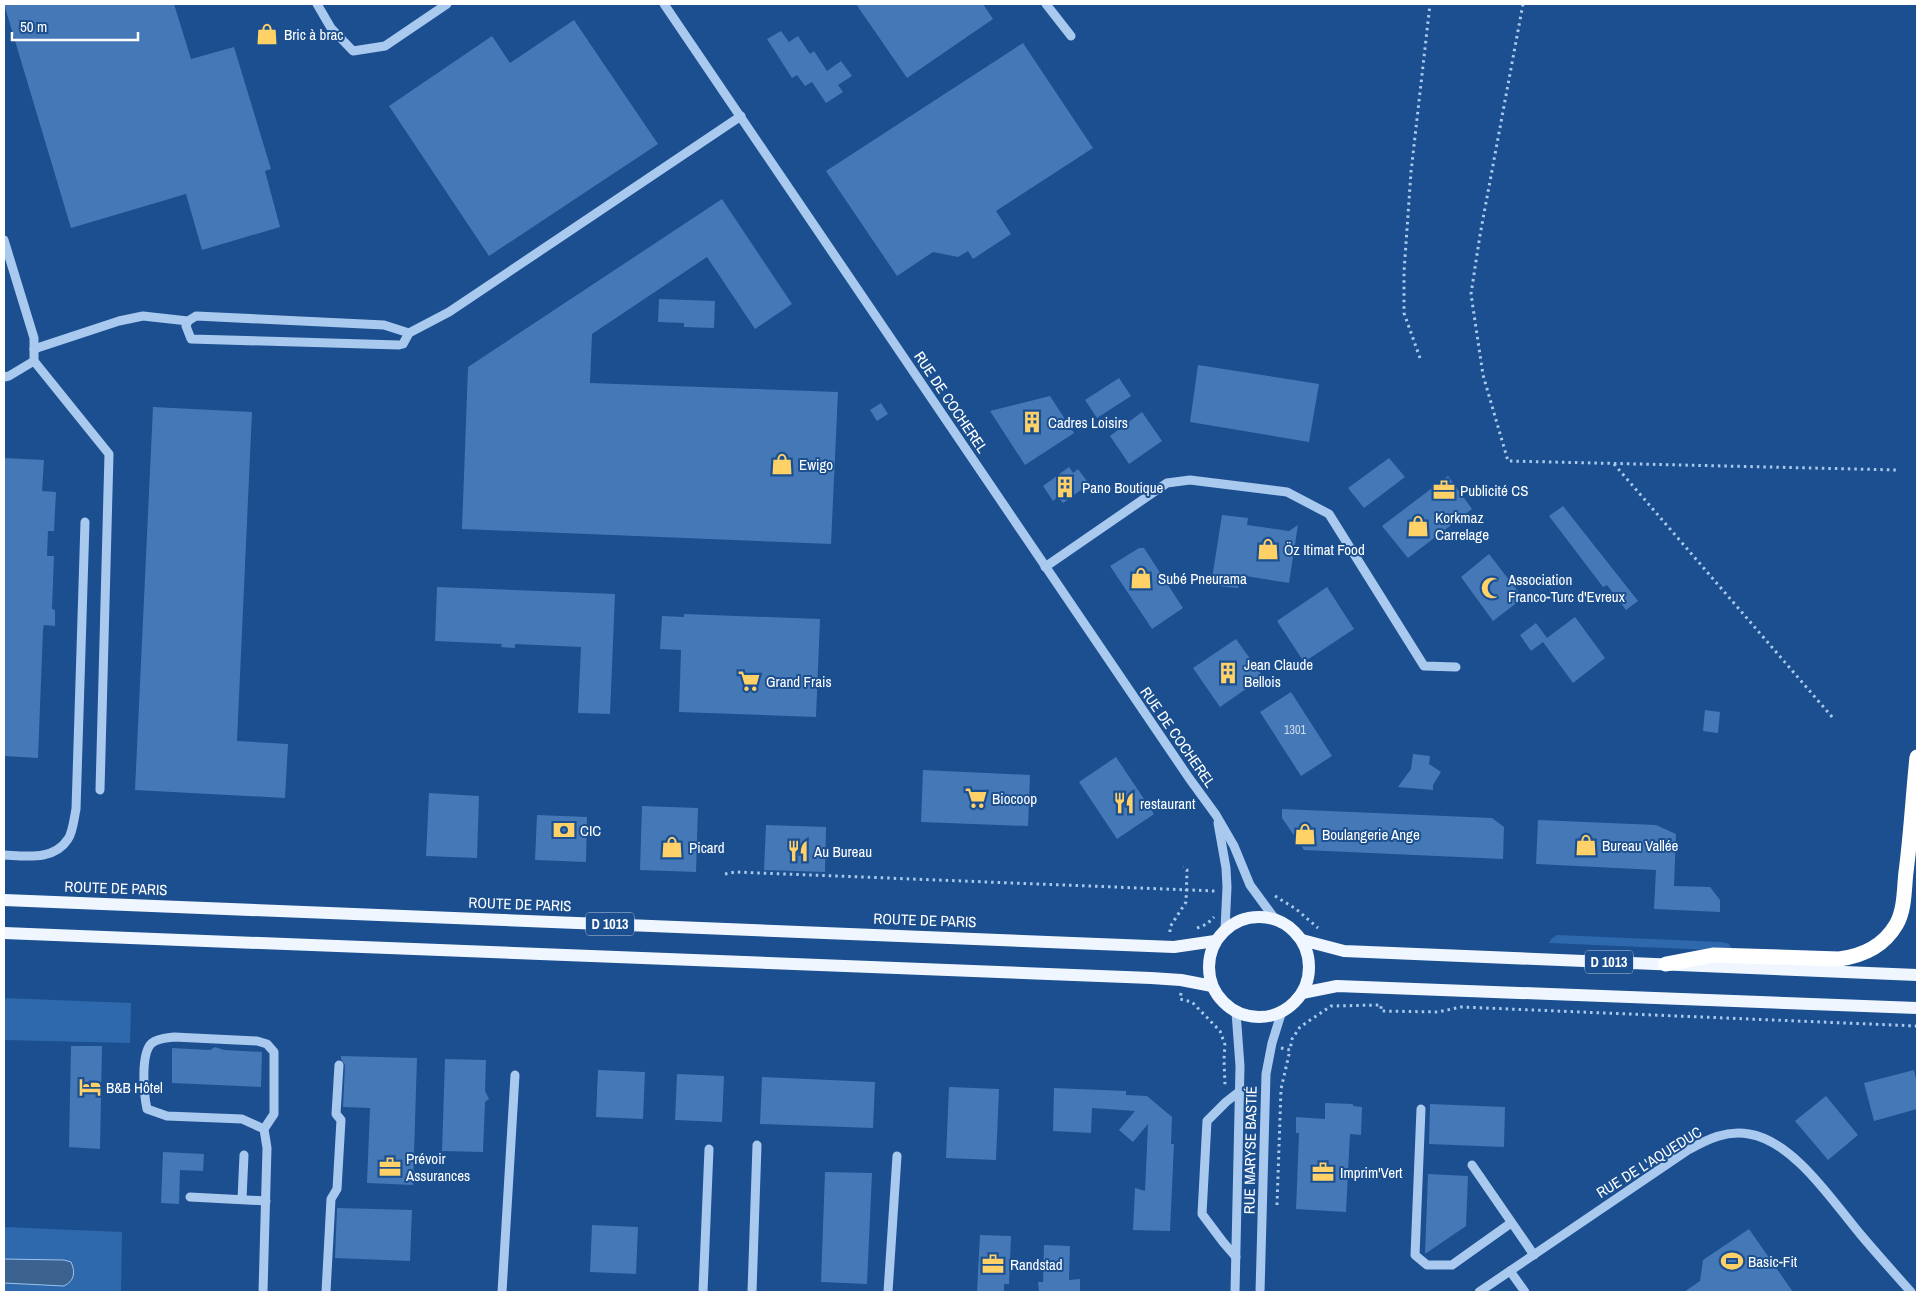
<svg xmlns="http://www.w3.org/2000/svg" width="1921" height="1296" viewBox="0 0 1921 1296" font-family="'Archivo Narrow',sans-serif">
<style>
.green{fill:#2e69ad}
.water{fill:#3c6290;stroke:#9cc4f0}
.building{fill:#4478b7}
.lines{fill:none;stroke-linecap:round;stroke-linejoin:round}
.path{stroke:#a9c9ee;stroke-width:3;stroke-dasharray:2.5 4;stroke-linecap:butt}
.minor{stroke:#a9c9ee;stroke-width:9}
.major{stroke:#f0f6ff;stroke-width:12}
.highway{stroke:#fff;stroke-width:15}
.labels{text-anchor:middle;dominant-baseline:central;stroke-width:4;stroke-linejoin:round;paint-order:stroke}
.number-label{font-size:12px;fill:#d0dded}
.shield{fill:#1b4f8f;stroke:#bbcadd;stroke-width:1}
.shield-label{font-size:14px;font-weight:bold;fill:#fff}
.poi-label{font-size:15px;fill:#fff;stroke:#1b4f8f;text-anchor:start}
.street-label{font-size:15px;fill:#fff;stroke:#1b4f8f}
</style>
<rect width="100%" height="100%" fill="#1b4f8f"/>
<!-- green -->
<g class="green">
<path d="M1557 935 1722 942 1729 944 1734 951 1549 943 1551 939Z"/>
<path d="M4 998 131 1003 130 1043 4 1040Z"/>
<path d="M4 1227 122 1232 121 1292 4 1291Z"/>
</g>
<!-- water -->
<path class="water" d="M4 1259 64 1260 71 1262C76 1273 74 1281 64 1286L4 1283Z"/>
<!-- building -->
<g class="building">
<path d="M4 4H174L191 59 234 47 271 169 265 171 280 227 202 250 186 194 71 228Z"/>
<path d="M856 4H983L993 19 907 78Z"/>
<path d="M574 20 658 144 489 256 389 106 492 36 510 63Z"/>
<path d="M781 31 789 42 798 36 810 54 814 51 827 71 841 61 852 76 838 85 843 92 826 103 812 82 805 86 797 75 792 78 767 39Z"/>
<path d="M1023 43 1093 148 996 211 1011 234 973 259 968 251 958 257 933 252 897 276 826 171Z"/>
<path d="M722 199 792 304 755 329 707 257 592 334 590 383 838 392 831 544 462 529 468 367Z"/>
<path d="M659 299 715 301 714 328 684 327V323L658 322Z"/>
<path d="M1198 365 1319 384 1309 442 1190 422Z"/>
<path d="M1119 378 1131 396 1097 418 1085 400Z"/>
<path d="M1050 396 1074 433 1025 465 990 411Z"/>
<path d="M881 403 888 414 877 421 870 410Z"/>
<path d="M153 407 252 412 237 741 288 744 285 798 135 790Z"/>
<path d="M1142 412 1162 441 1129 464 1110 436Z"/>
<path d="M4 458 44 460 42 491 56 492 54 531H48L47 556H54L52 609 55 610V626L44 625 43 630 38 758 4 756Z"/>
<path d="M1389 458 1405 477 1364 508 1348 488Z"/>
<path d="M1069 467 1073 473 1078 469 1089 484 1063 503 1058 497 1053 501 1043 486Z"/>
<path d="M1448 476 1472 509 1408 558 1382 526Z"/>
<path d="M1563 506 1638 601 1626 610 1607 585 1603 587 1549 516Z"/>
<path d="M1222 515 1248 518 1247 525 1289 531 1298 525 1289 583 1240 575 1238 588 1211 585Z"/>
<path d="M1139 548H1144L1183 608 1152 629 1110 566Z"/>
<path d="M1489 554 1523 598 1493 621 1461 577Z"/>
<path d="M437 587 615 594 610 714 578 713 581 647 515 644V648L501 647 502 644 435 641Z"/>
<path d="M1327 587 1354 629 1304 662 1277 621Z"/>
<path d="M684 614 820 619 816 717 679 712 681 650 660 649 662 616 684 617Z"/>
<path d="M1575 617 1605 658 1573 683 1543 642 1531 651 1520 635 1536 623 1547 638Z"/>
<path d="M1236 639 1263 677 1220 707 1193 668Z"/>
<path d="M1291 692 1332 756 1301 776 1260 712Z"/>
<path d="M1705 710 1720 712 1718 733 1703 731Z"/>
<path d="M1413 754 1430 756 1429 764 1441 772 1433 785V790L1398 787 1411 769Z"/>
<path d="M1116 757 1154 814 1117 839 1079 782Z"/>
<path d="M923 770 1030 775 1028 826 921 822Z"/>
<path d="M429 793 479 796 477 858 426 856Z"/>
<path d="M642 806 698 808 696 872 640 870Z"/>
<path d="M1282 809 1492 818 1504 827 1503 859 1304 850 1282 818Z"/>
<path d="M537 815 587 817 586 862 535 860Z"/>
<path d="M1538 820 1656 825 1676 834 1674 886 1710 887 1720 900V912L1654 909 1656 870 1536 864Z"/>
<path d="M766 825 826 827 825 872 764 870Z"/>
<path d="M71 1046H102L100 1149 69 1147Z"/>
<path d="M215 1047 224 1050 262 1052 261 1087 172 1083V1048L210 1050Z"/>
<path d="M341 1056 417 1058 413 1185 367 1183 370 1108 343 1107 345 1065 341 1059Z"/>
<path d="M445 1059 486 1060 485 1091 489 1099 485 1102 483 1152 442 1151Z"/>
<path d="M598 1070 645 1072 643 1119 596 1117Z"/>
<path d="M1914 1070 1917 1084V1109L1874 1121 1864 1083Z"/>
<path d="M677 1074 724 1076 722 1122 675 1120Z"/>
<path d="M762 1077 875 1082 873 1128 760 1124Z"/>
<path d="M949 1087 999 1089 996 1160 946 1158Z"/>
<path d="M1054 1088 1126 1091V1095L1147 1096 1172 1117 1171 1144H1174L1170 1231 1133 1230 1135 1188 1145 1191 1148 1124 1133 1142 1119 1130 1135 1111 1092 1108 1091 1133 1053 1131Z"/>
<path d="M1826 1096 1858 1135 1828 1160 1795 1121Z"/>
<path d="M1325 1103 1353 1104V1106L1362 1107 1361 1135 1350 1134 1346 1212 1296 1209 1299 1133H1296V1117L1325 1119Z"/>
<path d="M1430 1104 1505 1107 1504 1147 1429 1144Z"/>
<path d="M163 1152 204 1154 203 1171 180 1170 179 1204 161 1203Z"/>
<path d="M825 1172 872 1173 867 1284 821 1282Z"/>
<path d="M1428 1174 1468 1176 1466 1226 1425 1254Z"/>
<path d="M337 1208 412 1210 410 1261 335 1258Z"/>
<path d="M592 1225 638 1227 636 1274 590 1272Z"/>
<path d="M1749 1229 1793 1292H1684L1700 1281 1703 1260Z"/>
<path d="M980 1235 1011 1236 1009 1284H1004V1292H977Z"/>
<path d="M1044 1245 1070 1246 1069 1280 1080 1279V1292H1039L1038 1282H1043Z"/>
</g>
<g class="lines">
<!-- path -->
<g class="path">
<path d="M1523 4 1480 235 1471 294 1483 375 1508 461 1898 470"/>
<path d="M1420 358 1404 313V272L1411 172 1430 4"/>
<path d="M1614 464 1833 718"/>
<path d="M725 874 735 872 1215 891"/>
<path d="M1275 896 1296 909 1318 928"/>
<path d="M1197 928 1207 924 1214 917"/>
<path d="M1170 932V927L1186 902 1187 870 1183 867"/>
<path d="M1181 993 1180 999 1192 1002 1220 1031 1225 1045 1224 1059 1225 1085"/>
<path d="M1281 1048 1290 1050 1292 1039 1300 1027 1331 1006 1381 1005V1011L1438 1012 1461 1007 1917 1026"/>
<path d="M1277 1205 1281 1089 1290 1050"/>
</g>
<!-- minor -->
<g class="minor">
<path d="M317 4 331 28 353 51 385 46 447 4"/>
<path d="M664 4 1189 778 1216 815 1234 846 1250 885 1275 919"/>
<path d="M1046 4 1071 36"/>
<path d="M4 240 34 338V361L9 376 4 377"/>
<path d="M409 333 403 344 399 345 191 339 186 326 188 321 196 316 384 325 409 333 449 312 741 116"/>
<path d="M34 349 119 321 143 316 188 321"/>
<path d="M34 361 109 454 100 790"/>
<path d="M1045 567 1167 483 1190 480 1287 492 1329 514 1424 666 1456 667"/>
<path d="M1218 823 1226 868 1227 887 1225 929"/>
<path d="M4 855C26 856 54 861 68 839 73 832 74 818 76 809L85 522"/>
<path d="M1421 1109 1415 1255 1427 1265H1452L1511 1223"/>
<path d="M1472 1165 1534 1255"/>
<path d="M190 1197 266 1201"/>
<path d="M242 1199 244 1155"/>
<path d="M1236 1257 1223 1242 1202 1214 1207 1121 1226 1102 1240 1091"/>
<path d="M1510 1271 1525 1292"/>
<path d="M263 1292 267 1148 264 1129 242 1119 167 1116 147 1109C144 1095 140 1053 152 1043 158 1038 167 1038 174 1037L257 1041 267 1044 274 1052V1114L264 1129"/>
<path d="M326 1292 331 1199 337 1189 341 1120 336 1114 339 1065"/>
<path d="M502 1292 515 1075"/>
<path d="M703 1292 709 1149"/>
<path d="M752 1292 757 1145"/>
<path d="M888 1292 897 1156"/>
<path d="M1235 1292 1240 1066 1236 1012"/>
<path d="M1260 1292 1266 1074 1272 1043 1282 1011"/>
<path d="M1479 1292 1688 1150C1708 1139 1726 1130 1749 1134 1794 1141 1833 1202 1861 1235 1877 1254 1894 1273 1911 1292"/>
</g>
<!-- major -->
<g class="major">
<path d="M4 900 1174 947 1215 941"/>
<circle cx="1259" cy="967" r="50"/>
<path d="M4 933 1151 978 1181 980 1212 986"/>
<path d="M1302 940 1344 951 1917 975"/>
<path d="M1302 993 1337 986 1917 1008"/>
</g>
<!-- highway -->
<path class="highway" d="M1666 964 1713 955 1839 959C1862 956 1883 947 1896 925 1905 910 1904 889 1906 872 1911 834 1913 795 1917 757"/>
</g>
<!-- icons -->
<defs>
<g id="shop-bare" transform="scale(1.725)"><path d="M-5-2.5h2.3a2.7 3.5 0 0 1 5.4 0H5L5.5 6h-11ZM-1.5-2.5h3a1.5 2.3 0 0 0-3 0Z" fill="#ffd166" stroke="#1b4f8f" stroke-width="2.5" paint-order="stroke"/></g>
<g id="building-bare" transform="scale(1.725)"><path d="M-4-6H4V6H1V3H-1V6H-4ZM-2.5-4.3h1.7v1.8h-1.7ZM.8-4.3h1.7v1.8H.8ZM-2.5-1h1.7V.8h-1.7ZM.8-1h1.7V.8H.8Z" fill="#ffd166" stroke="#1b4f8f" stroke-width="2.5" paint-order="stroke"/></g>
<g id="office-bare" transform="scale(1.725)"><path d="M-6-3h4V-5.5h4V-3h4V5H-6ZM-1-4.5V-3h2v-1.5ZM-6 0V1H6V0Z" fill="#ffd166" stroke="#1b4f8f" stroke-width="2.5" paint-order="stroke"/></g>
<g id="mosque-bare" transform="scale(1.725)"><path d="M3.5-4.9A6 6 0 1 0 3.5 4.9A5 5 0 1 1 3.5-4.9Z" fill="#ffd166" stroke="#1b4f8f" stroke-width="2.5" paint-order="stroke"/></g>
<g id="supermarket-bare" transform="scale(1.725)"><path d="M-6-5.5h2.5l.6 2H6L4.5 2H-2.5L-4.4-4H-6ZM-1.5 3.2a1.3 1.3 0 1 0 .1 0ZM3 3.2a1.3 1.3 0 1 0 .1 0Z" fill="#ffd166" stroke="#1b4f8f" stroke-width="2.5" paint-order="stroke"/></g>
<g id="restaurant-bare" transform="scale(1.725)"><path d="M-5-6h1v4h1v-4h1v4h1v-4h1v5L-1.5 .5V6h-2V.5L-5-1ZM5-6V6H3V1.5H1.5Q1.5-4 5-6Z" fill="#ffd166" stroke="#1b4f8f" stroke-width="2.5" paint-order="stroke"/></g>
<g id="bank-bare" transform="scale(1.725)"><path d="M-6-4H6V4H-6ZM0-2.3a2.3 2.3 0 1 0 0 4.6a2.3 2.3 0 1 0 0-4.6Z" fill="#ffd166" stroke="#1b4f8f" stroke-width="2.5" paint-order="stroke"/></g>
<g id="hotel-bare" transform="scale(1.725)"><path d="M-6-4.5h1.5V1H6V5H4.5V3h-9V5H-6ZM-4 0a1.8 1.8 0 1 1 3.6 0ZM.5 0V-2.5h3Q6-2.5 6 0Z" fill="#ffd166" stroke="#1b4f8f" stroke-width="2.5" paint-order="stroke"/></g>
<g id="stadium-bare" transform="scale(1.725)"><path d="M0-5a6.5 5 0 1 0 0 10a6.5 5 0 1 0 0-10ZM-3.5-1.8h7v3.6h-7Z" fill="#ffd166" stroke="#1b4f8f" stroke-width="2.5" paint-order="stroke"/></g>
</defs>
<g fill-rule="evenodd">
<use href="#shop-bare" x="267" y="34"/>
<use href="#building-bare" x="1032" y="422"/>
<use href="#shop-bare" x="782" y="464"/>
<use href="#building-bare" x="1065" y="487"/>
<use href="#office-bare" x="1444" y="490"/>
<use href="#shop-bare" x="1418" y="526"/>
<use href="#shop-bare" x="1268" y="549"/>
<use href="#shop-bare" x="1141" y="578"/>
<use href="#mosque-bare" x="1492" y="588"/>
<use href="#building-bare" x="1228" y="673"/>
<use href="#supermarket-bare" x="749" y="681"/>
<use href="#supermarket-bare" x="976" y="798"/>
<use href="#restaurant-bare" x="1124" y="803"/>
<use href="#bank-bare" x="564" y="830"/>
<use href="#shop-bare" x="1305" y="834"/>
<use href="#shop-bare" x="1586" y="845"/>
<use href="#shop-bare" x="672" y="847"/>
<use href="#restaurant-bare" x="798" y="851"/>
<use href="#hotel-bare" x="90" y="1087"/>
<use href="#office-bare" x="390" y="1167"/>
<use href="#office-bare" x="1323" y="1172"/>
<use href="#stadium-bare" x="1732" y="1261"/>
<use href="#office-bare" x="993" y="1264"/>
</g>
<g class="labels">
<!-- number labels -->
<g class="number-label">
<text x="1295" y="730">1301</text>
</g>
<!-- shield labels -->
<g class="shield">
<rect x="586" y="912.5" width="48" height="23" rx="4"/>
<rect x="1585" y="950.5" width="48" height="23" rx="4"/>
</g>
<g class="shield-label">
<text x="610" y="924">D 1013</text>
<text x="1609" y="962">D 1013</text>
</g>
<!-- poi labels -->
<g class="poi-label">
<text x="284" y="34">Bric à brac</text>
<text x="1048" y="422">Cadres Loisirs</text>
<text x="799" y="464">Ewigo</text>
<text x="1082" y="487">Pano Boutique</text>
<text x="1460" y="490">Publicité CS</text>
<text x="1435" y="517">Korkmaz<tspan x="1435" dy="17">Carrelage</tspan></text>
<text x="1284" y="549">Öz Itimat Food</text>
<text x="1158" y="578">Subé Pneurama</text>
<text x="1508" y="579">Association<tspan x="1508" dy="17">Franco-Turc d'Evreux</tspan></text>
<text x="1244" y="664">Jean Claude<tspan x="1244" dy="17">Bellois</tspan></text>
<text x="766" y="681">Grand Frais</text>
<text x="992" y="798">Biocoop</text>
<text x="1140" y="803">restaurant</text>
<text x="580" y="830">CIC</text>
<text x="1322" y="834">Boulangerie Ange</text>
<text x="1602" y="845">Bureau Vallée</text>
<text x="689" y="847">Picard</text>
<text x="814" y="851">Au Bureau</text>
<text x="106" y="1087">B&amp;B Hôtel</text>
<text x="406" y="1158">Prévoir<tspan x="406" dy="17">Assurances</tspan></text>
<text x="1340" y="1172">Imprim'Vert</text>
<text x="1748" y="1261">Basic-Fit</text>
<text x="1010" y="1264">Randstad</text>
</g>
<!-- street labels -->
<g class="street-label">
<text transform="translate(951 402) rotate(56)">RUE DE COCHEREL</text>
<text transform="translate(1178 737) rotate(55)">RUE DE COCHEREL</text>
<text transform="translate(116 888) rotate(2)">ROUTE DE PARIS</text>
<text transform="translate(520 904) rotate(2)">ROUTE DE PARIS</text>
<text transform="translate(925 920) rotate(2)">ROUTE DE PARIS</text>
<text transform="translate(1250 1150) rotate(-89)">RUE MARYSE BASTIÉ</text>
<text transform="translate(1649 1162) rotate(-32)">RUE DE L'AQUEDUC</text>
</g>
</g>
<!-- border -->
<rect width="1921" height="1296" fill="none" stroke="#ffffff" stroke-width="10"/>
<!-- scale -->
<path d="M12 32v8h126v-8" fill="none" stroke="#ffffff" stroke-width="2.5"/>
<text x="20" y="32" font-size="15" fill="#ffffff" stroke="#1b4f8f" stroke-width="4" paint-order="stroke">50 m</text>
</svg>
